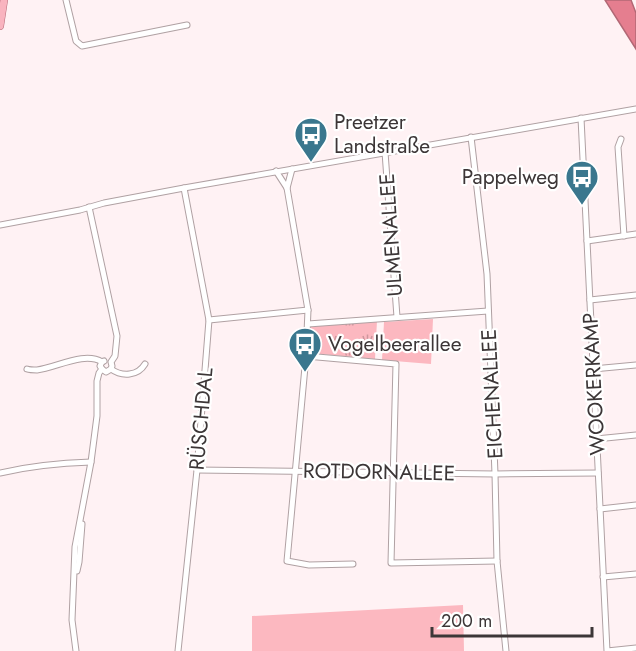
<svg xmlns="http://www.w3.org/2000/svg" width="636" height="651" viewBox="0 0 636 651" font-family="Jost,sans-serif">
<style>
.park{fill:url(#park-tufts)}
.garden{fill:#fcb8c0}
.water{fill:#e57e8f;stroke:#b26875;stroke-width:1.5}
.lines{fill:none;stroke-linecap:round;stroke-linejoin:round}
.minor-casing{stroke:#b0a1a3;stroke-width:7}
.major-casing{stroke:#b46774;stroke-width:8}
.minor{stroke:#fff;stroke-width:5}
.major{stroke:#f9b4bf;stroke-width:7}
.labels{text-anchor:middle;dominant-baseline:central;stroke-width:4.5;stroke-linejoin:round;paint-order:stroke}
.poi-label{font-size:21px;fill:#3c3637;stroke:#fff;text-anchor:start}
.street-label{font-size:21px;fill:#3c3637;stroke:#fff}
</style>
<defs>
<pattern id="park-tufts" width="24" height="20" patternUnits="userSpaceOnUse" patternTransform="scale(1.5)"><rect width="24" height="20" fill="#fcb8c0"/><path d="M3 7l-1-3M5 7V3M7 7l1-3M15 17l-1-3M17 17v-4M19 17l1-3" fill="none" stroke="#cd969d"/></pattern>
</defs>
<rect width="100%" height="100%" fill="#fff2f4"/>
<!-- park -->
<path class="park" d="M377 321 375 359 309 353 310 326Z"/>
<!-- garden -->
<g class="garden">
<path d="M433 319 431 364 382 360 384 322Z"/>
<path d="M463 605 464 651H252V616Z"/>
</g>
<!-- water -->
<path class="water" d="M605 0H631L636 13V49Z"/>
<g class="lines">
<!-- minor casing -->
<g class="minor-casing">
<g id="minor">
<path d="M66 0 76 41 82 46 187 25"/>
<path d="M581 118 607 651 636 648"/>
<path d="M471 137 487 274 495 474 497 561 506 651"/>
<path d="M621 139 618 147 624 236"/>
<path d="M385 152 397 317"/>
<path d="M276 171 287 188 308 310 306 356 287 561 309 565 353 564"/>
<path d="M287 188 292 169"/>
<path d="M89 207 117 336 115 356 111 362 112 366 111 369"/>
<path d="M0 225 80 210 104 203 184 188 636 109"/>
<path d="M587 241 636 234"/>
<path d="M590 300 636 295"/>
<path d="M209 320 308 310"/>
<path d="M308 324 488 311"/>
<path d="M306 356 396 364 391 563 497 561"/>
<path d="M27 369C30 370 34 370 37 370 56 368 84 351 102 362L104 361"/>
<path d="M102 369 106 372 111 369C122 377 138 376 145 364"/>
<path d="M593 369 636 365"/>
<path d="M596 439 636 435"/>
<path d="M197 470 495 474 598 473"/>
<path d="M0 473C30 466 60 463 91 462"/>
<path d="M600 509 636 505"/>
<path d="M77 571 79 562 82 524"/>
<path d="M603 577 636 574"/>
<path d="M76 651 72 620 75 547 91 462 97 416V381L99 373 102 369 100 366 102 362"/>
<path d="M178 651 197 470 209 320 184 188"/>
</g>
</g>
<!-- major casing -->
<g class="major-casing">
<path id="major" d="M0 26 4 0"/>
</g>
<!-- minor -->
<use href="#minor" class="minor"/>
<!-- major -->
<use href="#major" class="major"/>
</g>
<!-- icons -->
<defs>
<g id="bus-pin" transform="scale(1.725)"><path d="M0 17L-7.5 6A9.5 9.5 0 1 1 7.5 6Z" fill="#3a778e" stroke="#fff"/><path d="M-5-6H5V4H4V6H2V4H-2V6H-4V4H-5ZM-3.5-4V0h7V-4ZM-3.5 1.2v1.5H-2V1.2ZM2 1.2v1.5H3.5V1.2Z" fill="#fff"/></g>
</defs>
<g fill-rule="evenodd">
<use href="#bus-pin" x="311" y="134"/>
<use href="#bus-pin" x="582" y="177"/>
<use href="#bus-pin" x="305" y="344"/>
</g>
<g class="labels">
<!-- poi labels -->
<g class="poi-label">
<text x="334" y="122">Preetzer<tspan x="334" dy="24">Landstraße</tspan></text>
<text x="559" y="177" text-anchor="end">Pappelweg</text>
<text x="328" y="344">Vogelbeerallee</text>
</g>
<!-- street labels -->
<g class="street-label">
<text transform="translate(391 235) rotate(-94)">ULMENALLEE</text>
<text transform="translate(594 384) rotate(-93)">WOOKERKAMP</text>
<text transform="translate(492 394) rotate(-93)">EICHENALLEE</text>
<text transform="translate(201 419) rotate(-85)">RÜSCHDAL</text>
<text transform="translate(379 472) rotate(1)">ROTDORNALLEE</text>
</g>
</g>
<!-- scale -->
<path d="M432 627v9h160v-9" fill="none" stroke="#3c3637" stroke-width="3"/>
<text x="441" y="627" font-size="18" fill="#3c3637" stroke="#ffffff" stroke-width="4.5" paint-order="stroke">200 m</text>
</svg>
